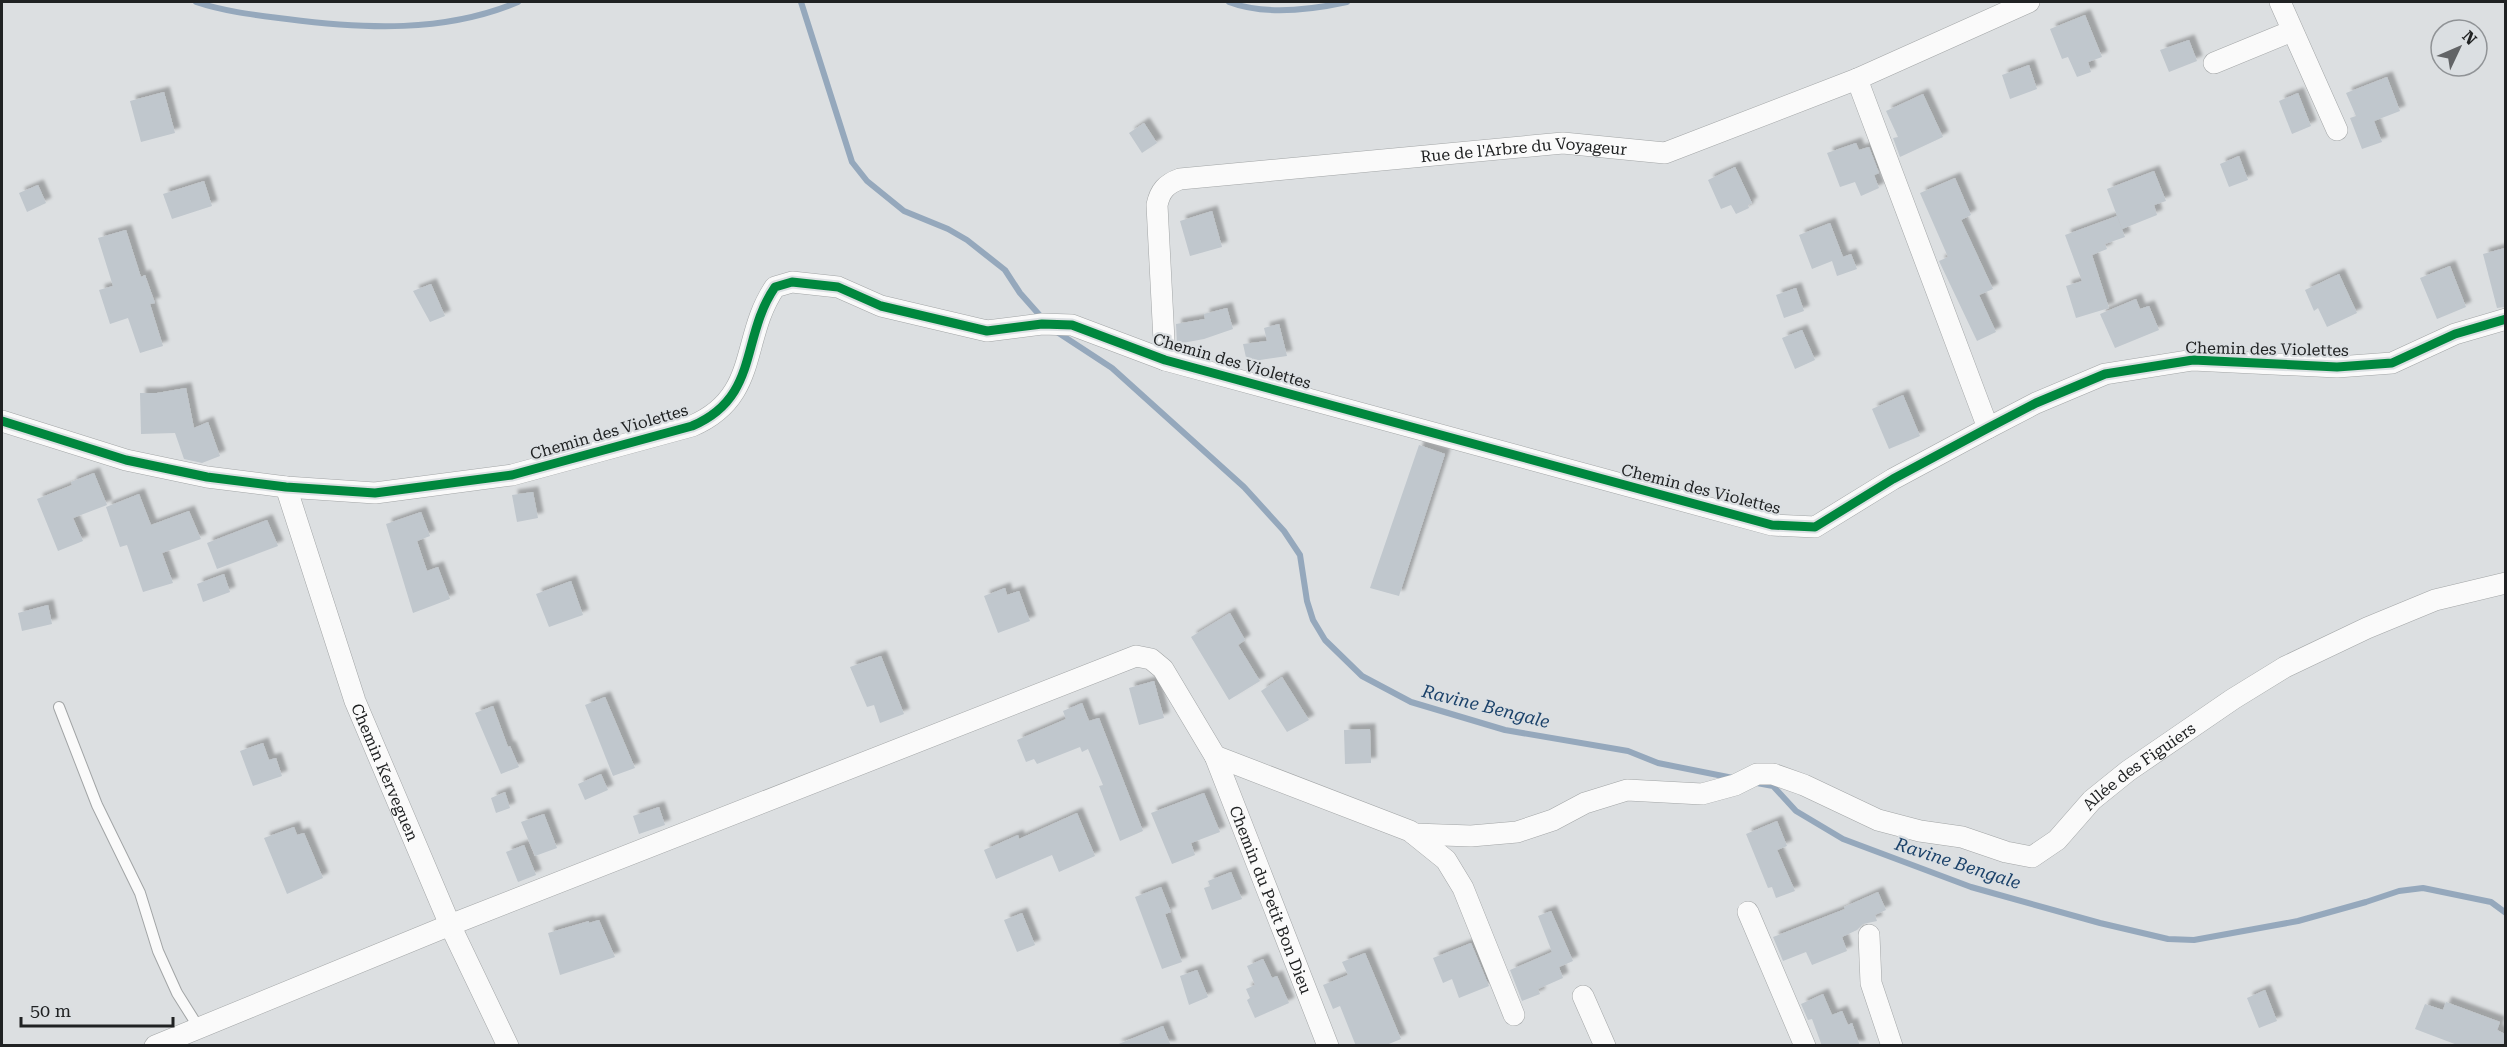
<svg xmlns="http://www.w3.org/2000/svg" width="2507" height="1047" viewBox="0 0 2507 1047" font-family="'Roboto Serif',serif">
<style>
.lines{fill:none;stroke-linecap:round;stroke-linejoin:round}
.stream{stroke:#95a8bc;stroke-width:6}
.building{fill:#c0c7cd;filter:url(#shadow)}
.service-casing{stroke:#a2a5a6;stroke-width:12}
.minor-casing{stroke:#a2a5a6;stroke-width:22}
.service{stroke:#fafafa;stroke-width:10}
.minor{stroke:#fafafa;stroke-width:21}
.cycleway-casing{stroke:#dbdfe2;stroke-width:13}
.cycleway{stroke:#00873e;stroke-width:9}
.labels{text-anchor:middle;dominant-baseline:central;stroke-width:4.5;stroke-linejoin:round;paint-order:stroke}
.street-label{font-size:16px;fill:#202223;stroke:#dbdfe2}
.water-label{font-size:18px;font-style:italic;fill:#1b426a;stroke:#dbdfe2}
</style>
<defs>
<filter id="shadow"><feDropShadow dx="5.5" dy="-5.5" stdDeviation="1.5" flood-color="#0004"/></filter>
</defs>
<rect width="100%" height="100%" fill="#dcdfe1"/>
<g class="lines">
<!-- stream -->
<g class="stream">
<path d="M196 2C226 12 256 15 287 19 364 29 444 33 518 2"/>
<path d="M801 2 852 162 867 181 904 211 948 229 967 240 1005 270 1020 293 1043 319"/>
<path d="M1229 2C1265 16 1310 10 1347 2"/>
<path d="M1057 332 1112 368 1244 487 1284 531 1300 555 1307 601 1313 620 1325 640 1362 676 1411 702 1505 730 1628 751 1658 763 1733 778"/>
<path d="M1757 783 1773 786 1796 811 1843 839 1971 887 2100 923 2168 939 2194 940 2298 921 2366 902 2399 891 2423 888 2491 902 2506 913"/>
</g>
</g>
<!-- building -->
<g class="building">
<path d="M2085 15 2102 57 2088 62 2091 72 2077 77 2068 57 2062 59 2050 29Z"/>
<path d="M2189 40 2197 61 2169 72 2160 50Z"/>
<path d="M2029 65 2037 89 2010 99 2002 75Z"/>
<path d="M2387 77 2400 111 2374 121 2382 142 2362 149 2350 118 2356 116 2346 93Z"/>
<path d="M164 92 175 133 141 142 130 101Z"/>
<path d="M2298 93 2311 126 2292 134 2279 101Z"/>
<path d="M1923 94 1943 137 1900 157 1893 138 1898 137 1886 111Z"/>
<path d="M1144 123 1157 143 1142 153 1129 133Z"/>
<path d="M1856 143 1859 150 1869 147 1879 173 1874 175 1879 188 1861 196 1855 182 1840 187 1827 153Z"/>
<path d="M2239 156 2248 180 2229 187 2220 164Z"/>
<path d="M1735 167 1752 203 1748 205 1749 208 1736 214 1731 205 1721 209 1708 180Z"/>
<path d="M2154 171 2166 201 2154 205 2157 215 2122 229 2107 189Z"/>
<path d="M1955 178 1971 215 1961 220 1993 289 1979 295 1996 332 1977 341 1939 261 1948 257 1920 193Z"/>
<path d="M204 181 212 206 172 219 163 194Z"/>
<path d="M38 185 46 203 27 212 19 193Z"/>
<path d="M1212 211 1222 247 1190 256 1180 221Z"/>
<path d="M2117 216 2125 237 2105 244 2107 249 2092 255 2109 308 2076 318 2066 286 2082 281 2065 235Z"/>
<path d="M1830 223 1843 257 1851 254 1857 269 1837 276 1832 261 1812 269 1799 235Z"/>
<path d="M126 230 141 277 145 275 155 303 150 304 163 346 140 353 128 318 110 324 99 290 113 286 98 238Z"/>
<path d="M2505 248V307L2497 308 2483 254Z"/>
<path d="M2450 266 2466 307 2437 319 2420 278Z"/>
<path d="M2339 274 2357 313 2327 327 2318 308 2314 311 2305 290Z"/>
<path d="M431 284 445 316 430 322 413 291Z"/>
<path d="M1796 288 1804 311 1784 318 1776 295Z"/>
<path d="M2136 299 2140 309 2149 306 2159 330 2115 348 2100 314Z"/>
<path d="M1227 308 1233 329 1204 339 1177 344 1176 324 1205 319 1204 314Z"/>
<path d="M1279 324 1287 356 1247 362 1243 344 1267 341 1264 328Z"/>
<path d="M1802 330 1815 360 1795 369 1782 338Z"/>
<path d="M186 388 194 428 208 422 220 456 202 463 184 459 175 433 141 434 140 393H157Z"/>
<path d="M1903 395 1920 436 1889 449 1872 409Z"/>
<path d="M1419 445 1445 454 1399 596 1370 588Z"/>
<path d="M94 473 107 505 73 518 83 541 58 551 37 499 72 485 71 482Z"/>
<path d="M533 492 538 518 517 522 512 495Z"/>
<path d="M139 494 151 525 189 511 201 539 162 553 173 583 143 592 127 545 120 547 106 507Z"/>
<path d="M421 512 430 536 417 541 427 571 438 567 450 599 413 613 386 524Z"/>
<path d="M267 520 278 546 217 569 207 543Z"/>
<path d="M224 574 230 592 203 602 197 584Z"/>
<path d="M571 581 583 615 549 627 536 594Z"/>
<path d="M1005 588 1007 595 1019 591 1030 621 998 633 984 596Z"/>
<path d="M48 605 52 624 22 631 18 613Z"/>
<path d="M1230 613 1245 640 1238 645 1260 681 1229 700 1191 637Z"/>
<path d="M881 656 904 714 880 723 874 705 867 707 850 667Z"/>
<path d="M1282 677 1309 720 1287 732 1261 691Z"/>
<path d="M1154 681 1164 718 1139 725 1129 688Z"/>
<path d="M605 697 635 768 613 776 585 705Z"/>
<path d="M1082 703 1089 721 1099 718 1143 831 1120 841 1099 786 1103 785 1088 749 1082 752 1080 747 1037 764 1034 759 1026 762 1017 740 1066 719 1063 711Z"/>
<path d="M493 706 508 747 510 746 519 767 501 774 475 713Z"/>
<path d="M1370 729 1371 763 1345 764 1344 730Z"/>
<path d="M263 743 269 760 276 758 282 776 253 786 240 751Z"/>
<path d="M601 774 608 790 585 800 578 784Z"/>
<path d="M505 792 510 808 496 813 491 798Z"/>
<path d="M1204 793 1220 832 1191 843 1195 855 1172 864 1151 813Z"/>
<path d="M659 807 665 825 639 834 633 816Z"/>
<path d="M1077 813 1095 856 1059 872 1052 855 996 879 984 850 1018 835 1019 839Z"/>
<path d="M544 814 557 848 535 856 521 822Z"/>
<path d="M1777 821 1787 846 1777 850 1795 891 1776 898 1772 887 1768 888 1746 834Z"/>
<path d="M294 827 297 835 304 833 323 878 287 894 264 838Z"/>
<path d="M524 845 536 875 518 882 506 852Z"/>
<path d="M1231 872 1242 899 1212 910 1204 888 1210 886 1208 881Z"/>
<path d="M1161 887 1171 912 1165 914 1182 962 1162 969 1135 897Z"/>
<path d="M1878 892 1886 910 1875 915 1877 921 1863 924 1857 930 1842 937 1847 951 1812 965 1806 952 1783 961 1773 937 1845 909 1844 907Z"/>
<path d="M1551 911 1573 961 1559 967 1563 978 1538 989 1540 994 1522 1001 1510 970 1552 952 1538 916Z"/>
<path d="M1022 913 1035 945 1017 952 1004 920Z"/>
<path d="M599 920 615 957 560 975 548 933 589 921V923Z"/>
<path d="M1471 943 1489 986 1459 998 1452 979 1443 983 1433 958Z"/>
<path d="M1365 953 1401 1039 1384 1046H1356L1340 1006 1333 1009 1323 985 1348 975 1342 962Z"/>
<path d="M1263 959 1272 978 1277 976 1289 1003 1255 1018 1247 1000 1250 998 1246 989 1255 985 1247 966Z"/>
<path d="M1197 970 1208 997 1189 1005 1180 976Z"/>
<path d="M2265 990 2277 1021 2259 1028 2247 998Z"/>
<path d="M1823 994 1832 1015 1842 1011 1848 1025 1852 1023 1860 1046H1822L1812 1019 1808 1020 1801 1004Z"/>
<path d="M2446 1002 2500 1022 2497 1030 2505 1034V1046H2460L2415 1029 2425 1004 2443 1010Z"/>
<path d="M1163 1026 1171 1046H1116V1045Z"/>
</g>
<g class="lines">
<!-- service casing -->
<g class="service-casing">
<path id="service" d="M59 707 97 805 140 893 158 951 177 993 199 1028"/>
</g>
<!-- minor casing -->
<g class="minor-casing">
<g id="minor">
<path d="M2280 2 2337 130"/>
<path d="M2214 63 2292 31"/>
<path d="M1857 79 1988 428"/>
<path id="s1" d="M1165 360 1157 205C1160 191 1166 184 1180 179L1563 143 1665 153 1857 79 2029 2"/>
<path d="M2 421 126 460 207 477 286 487 375 493 512 475 692 426C760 397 740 338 775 287L792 282 838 287 881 306 987 331 1042 324 1072 325 1165 360 1772 525 1815 527 1893 479 1988 428 2036 403 2105 374 2193 360 2337 367 2392 363 2455 334 2506 319"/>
<path id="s2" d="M286 487 355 701 450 925 508 1046"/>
<path d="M1215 756 1410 831 1446 860 1463 888 1514 1015"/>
<path id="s3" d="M1414 834 1471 836 1517 832 1553 820 1585 803 1627 790 1702 794 1735 785 1757 774H1773L1804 785 1878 820 1920 831 1962 837 2006 852 2032 857 2057 840 2092 800 2128 771 2233 699 2285 667 2367 628 2435 600 2506 583"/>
<path d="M1748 912 1805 1046"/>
<path d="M1869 935 1871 983 1892 1046"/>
<path d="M1583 996 1605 1046"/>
<path id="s4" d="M155 1046 450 925 1136 656 1151 659 1163 669 1215 756 1328 1046"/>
</g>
</g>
<!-- service -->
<use href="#service" class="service"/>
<!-- minor -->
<use href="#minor" class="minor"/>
<!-- cycleway casing -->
<g class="cycleway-casing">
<path id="cycleway" d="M2 421 126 460 207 477 286 487 375 493 512 475 692 426C760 397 740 338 775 287L792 282 838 287 881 306 987 331 1042 324 1072 325 1165 360 1772 525 1815 527 1893 479 1988 428 2036 403 2105 374 2193 360 2337 367 2392 363 2455 334 2506 319"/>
</g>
<!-- cycleway -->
<use href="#cycleway" class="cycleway"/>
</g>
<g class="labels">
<!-- street labels -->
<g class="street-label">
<text stroke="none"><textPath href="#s1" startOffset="537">Rue de l'Arbre du Voyageur</textPath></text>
<text transform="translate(2267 349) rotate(1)">Chemin des Violettes</text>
<text transform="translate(1232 361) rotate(16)">Chemin des Violettes</text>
<text transform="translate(609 432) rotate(-16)">Chemin des Violettes</text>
<text transform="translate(1701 489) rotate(14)">Chemin des Violettes</text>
<text stroke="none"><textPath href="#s3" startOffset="786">Allée des Figuiers</textPath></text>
<text stroke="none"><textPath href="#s2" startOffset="302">Chemin Kerveguen</textPath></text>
<text stroke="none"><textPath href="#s4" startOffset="1342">Chemin du Petit Bon Dieu</textPath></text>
</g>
<!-- water labels -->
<g class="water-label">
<text transform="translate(1486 706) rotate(14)">Ravine Bengale</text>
<text transform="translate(1958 863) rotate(18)">Ravine Bengale</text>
</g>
</g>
<!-- border -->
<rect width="2507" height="1047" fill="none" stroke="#202223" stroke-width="6"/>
<!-- north arrow -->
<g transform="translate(2459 48) rotate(46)"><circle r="28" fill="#dbdfe2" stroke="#909396" stroke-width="1.5"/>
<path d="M0-4.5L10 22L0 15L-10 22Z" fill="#626466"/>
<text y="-9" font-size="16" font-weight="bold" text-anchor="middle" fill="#202223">N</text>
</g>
<!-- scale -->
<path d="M21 1017v9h152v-9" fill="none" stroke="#202223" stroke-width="3"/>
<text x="30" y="1017" font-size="18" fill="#202223" stroke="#dbdfe2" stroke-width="4.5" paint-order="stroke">50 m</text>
</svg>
